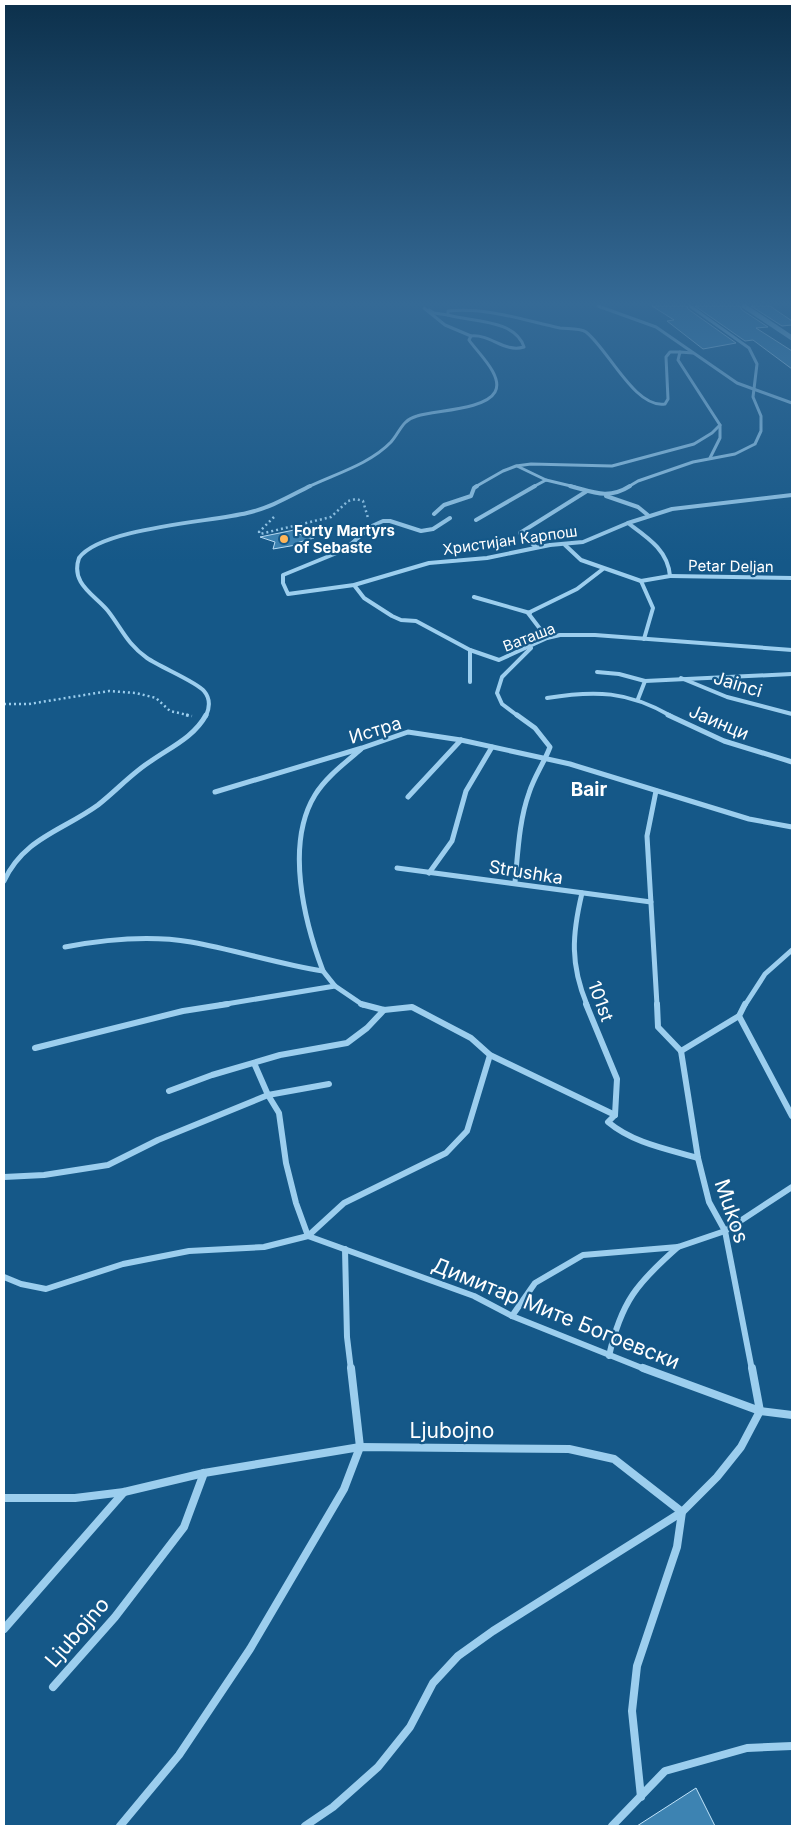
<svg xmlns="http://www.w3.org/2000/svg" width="796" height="1830" viewBox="0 0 796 1830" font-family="Inter,sans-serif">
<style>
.building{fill:#3d83b2;stroke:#c1e4fb}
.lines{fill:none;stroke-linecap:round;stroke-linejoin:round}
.path-far1{stroke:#9cceee;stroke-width:2.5;stroke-dasharray:2 3;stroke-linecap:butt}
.path{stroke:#9cceee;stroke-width:3;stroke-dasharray:2.5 4;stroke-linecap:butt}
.minor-far4{stroke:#9cceee;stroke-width:3}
.minor-far3{stroke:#9cceee;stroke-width:4}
.minor-far2{stroke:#9cceee;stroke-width:5}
.minor-far1{stroke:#9cceee;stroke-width:6}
.minor{stroke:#9cceee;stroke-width:8}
.tertiary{stroke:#9cceee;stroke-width:5}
.poi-dot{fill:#ffb659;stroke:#155888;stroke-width:2}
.labels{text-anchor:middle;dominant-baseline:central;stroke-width:4.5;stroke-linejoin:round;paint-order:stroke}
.far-poi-label{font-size:15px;font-weight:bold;fill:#fff;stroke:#155888;text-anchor:start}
.far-street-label{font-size:15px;fill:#fff;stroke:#155888}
.street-label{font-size:18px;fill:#fff;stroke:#155888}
.neighbourhood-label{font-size:19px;font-weight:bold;fill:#fff;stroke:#155888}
.near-street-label{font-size:21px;fill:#fff;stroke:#155888}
</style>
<rect width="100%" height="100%" fill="#155888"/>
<!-- building -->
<g class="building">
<path d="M652 306H687L688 309 736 343 703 349 667 321 674 320Z"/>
<path d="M695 306H740L742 310 768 327 756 328 792 351V369L753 340 745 341Z"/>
<path d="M751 306H770L792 321V325L782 326Z"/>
<path d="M299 529 298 534 314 538 296 543V545L273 549 275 542 260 537Z"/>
<path d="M696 1788 715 1826H637Z"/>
</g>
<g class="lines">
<!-- path-far1 -->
<g class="path-far1">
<path d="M274 517 259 532 260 534 331 517 348 501 356 499 363 501 368 518"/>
<path d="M4 704H29L109 691 136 693 156 698 170 711 192 716"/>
</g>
<!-- path -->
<path class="path" d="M186 715 192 716"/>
<!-- minor-far4 -->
<g class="minor-far4">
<path d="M598 306 656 327 737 383 792 403"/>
<path d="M424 308 445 325 471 336"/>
<path d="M429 310 434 313 448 315"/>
<path d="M710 458 720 438V425"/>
<path d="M517 466 546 480"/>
<path d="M308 487C335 474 370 464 391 442 400 432 402 420 417 416 435 410 485 410 495 392 504 376 477 352 469 340L471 336C491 334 504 353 524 347 515 319 472 322 448 315V311C487 307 523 320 560 328 568 329 580 328 586 332 608 349 635 409 665 404L668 399 666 357 670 352H680"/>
<path d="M475 487 503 471 516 466 531 464 612 466 694 444 712 433 720 425 678 360 680 352 693 353"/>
<path d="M533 487 546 480 575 487"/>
<path d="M628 487 638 481 693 462 735 454 755 444 761 431V416L753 397 757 364 749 348 690 306"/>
</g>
<!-- minor-far3 -->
<g class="minor-far3">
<path d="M570 486C593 492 608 500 630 486"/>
<path d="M606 496 638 507 649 516"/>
<path d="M434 514 444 505 471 496 474 488 477 486"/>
<path d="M450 518 433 529 421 531 390 521H383L372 526 344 550 283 575V583L288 594 354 585 429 563 487 558 550 545 583 542 628 523 672 509 792 495"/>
<path d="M476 520 535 486"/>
<path d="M628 523C647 537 668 550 670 576L641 581"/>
<path d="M565 545 581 560 641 581 653 608 644 639"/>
<path d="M536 547 520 533 587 491"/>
<path d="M670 576 792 578"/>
<path d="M354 585 364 598 392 616 401 620 416 621 470 650 499 660 547 638 560 635H595L792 650"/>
<path d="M474 597 530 613"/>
<path d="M547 638 528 613 577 589 603 569"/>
<path d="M470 650V682"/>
<path d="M597 672 619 674 645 681"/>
<path d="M681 678 727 697 792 714"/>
<path d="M547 698C595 690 628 691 671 716"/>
<path d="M638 699 645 681 792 674"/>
<path d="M206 716C210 707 210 698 204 691 197 682 160 667 147 658 127 644 122 629 108 611 95 595 70 584 79 558 100 528 210 522 247 513 270 508 290 496 310 486"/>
<path d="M518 716 502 704 497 693 502 677 531 648"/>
</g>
<!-- minor-far2 -->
<g class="minor-far2">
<path d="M668 715 724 741 792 762"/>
<path d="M656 791 647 836 657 1005"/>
<path d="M215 792 362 748 408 732 461 740 570 764 749 819 792 827"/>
<path d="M408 797 461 740"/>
<path d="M397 868 651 902"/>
<path d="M429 873 452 841 466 791 492 747"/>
<path d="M4 881C24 838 62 831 98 805 116 791 132 773 151 761 171 747 194 737 206 715"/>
<path d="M515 882C518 852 519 821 529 793 534 777 544 763 550 747L535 728 517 715"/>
<path d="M582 893C572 935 570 964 587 1005"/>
<path d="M65 947C107 939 149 935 191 942 236 950 278 964 323 971L335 986 363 1005"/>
<path d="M323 971C304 921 285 844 315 795 326 777 345 763 361 749"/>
<path d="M220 1005 335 986"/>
<path d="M745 1005 765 974 792 950"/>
</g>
<!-- minor-far1 -->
<g class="minor-far1">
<path d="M361 1004 384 1010 412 1007 471 1038 490 1055 615 1115 608 1122C633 1143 667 1149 698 1158"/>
<path d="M586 1004 617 1079 615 1115"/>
<path d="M657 1004 658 1027 681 1051"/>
<path d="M745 1004 739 1016 792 1116"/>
<path d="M35 1048 183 1011 228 1004"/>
<path d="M681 1051 739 1016"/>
<path d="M681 1051 698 1158 709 1202 725 1231 752 1370"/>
<path d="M254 1063 268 1095 279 1113 286 1163 296 1203 308 1236 474 1296 512 1316 647 1370"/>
<path d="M169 1091 212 1075 280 1055 347 1043 367 1028 384 1010"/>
<path d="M4 1177 44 1175 108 1165 158 1140 268 1095 329 1084"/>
<path d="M345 1249 347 1337 351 1370"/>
<path d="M4 1277 21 1284 46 1289 123 1264 189 1251 264 1247 308 1236 344 1203 446 1153 467 1131 490 1055"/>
<path d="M512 1316 535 1283 583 1255 678 1247 725 1231 792 1187"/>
<path d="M609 1356C621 1302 637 1283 678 1247"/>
</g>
<!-- minor -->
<g class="minor">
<path d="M643 1368 760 1411 792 1415"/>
<path d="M4 1498H75L124 1492 204 1473 360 1447 569 1449 614 1459 682 1512 677 1547 637 1666 632 1711 641 1797"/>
<path d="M4 1629 124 1492"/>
<path d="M53 1687 115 1617 184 1527 204 1473"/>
<path d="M120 1826 179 1755 250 1649 344 1489 360 1447 351 1368"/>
<path d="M305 1826 333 1807 378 1767 410 1727 433 1683 458 1656 493 1631 682 1512 717 1477 741 1447 760 1411 752 1368"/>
<path d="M612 1826 665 1771 747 1748 792 1746"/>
</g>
<!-- tertiary -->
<path class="tertiary" d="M744 306 792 338"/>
</g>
<!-- sky -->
<linearGradient id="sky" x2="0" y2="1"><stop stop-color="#0c304b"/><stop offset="0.54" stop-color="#356a96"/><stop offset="1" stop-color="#356a96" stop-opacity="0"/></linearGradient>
<rect width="796" height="562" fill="url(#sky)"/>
<!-- markers -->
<circle class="poi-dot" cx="284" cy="539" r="5"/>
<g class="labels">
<!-- far-poi labels -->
<g class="far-poi-label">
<text x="294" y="530">Forty Martyrs<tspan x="294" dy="17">of Sebaste</tspan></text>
</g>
<!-- far-street labels -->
<g class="far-street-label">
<text transform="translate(510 540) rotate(-8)">Христијан Карпош</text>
<text transform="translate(731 566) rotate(1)">Petar Deljan</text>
<text transform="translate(529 637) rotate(-21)">Ваташа</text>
</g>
<!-- street labels -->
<g class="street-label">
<text transform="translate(738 684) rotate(17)">Jainci</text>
<text transform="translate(719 722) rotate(23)">Јаинци</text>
<text transform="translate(375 730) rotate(-17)">Истра</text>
<text transform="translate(526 872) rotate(9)">Strushka</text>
<text transform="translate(601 1001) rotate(70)">101st</text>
</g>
<!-- neighbourhood labels -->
<g class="neighbourhood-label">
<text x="589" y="789">Bair</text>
</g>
<!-- near-street labels -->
<g class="near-street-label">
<text transform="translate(732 1211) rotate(71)">Mukos</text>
<text transform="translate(556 1313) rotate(22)">Димитар Мите Богоевски</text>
<text x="452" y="1430">Ljubojno</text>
<text transform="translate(77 1632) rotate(-49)">Ljubojno</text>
</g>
</g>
<!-- border -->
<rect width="796" height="1830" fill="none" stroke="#ffffff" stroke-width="10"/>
</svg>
